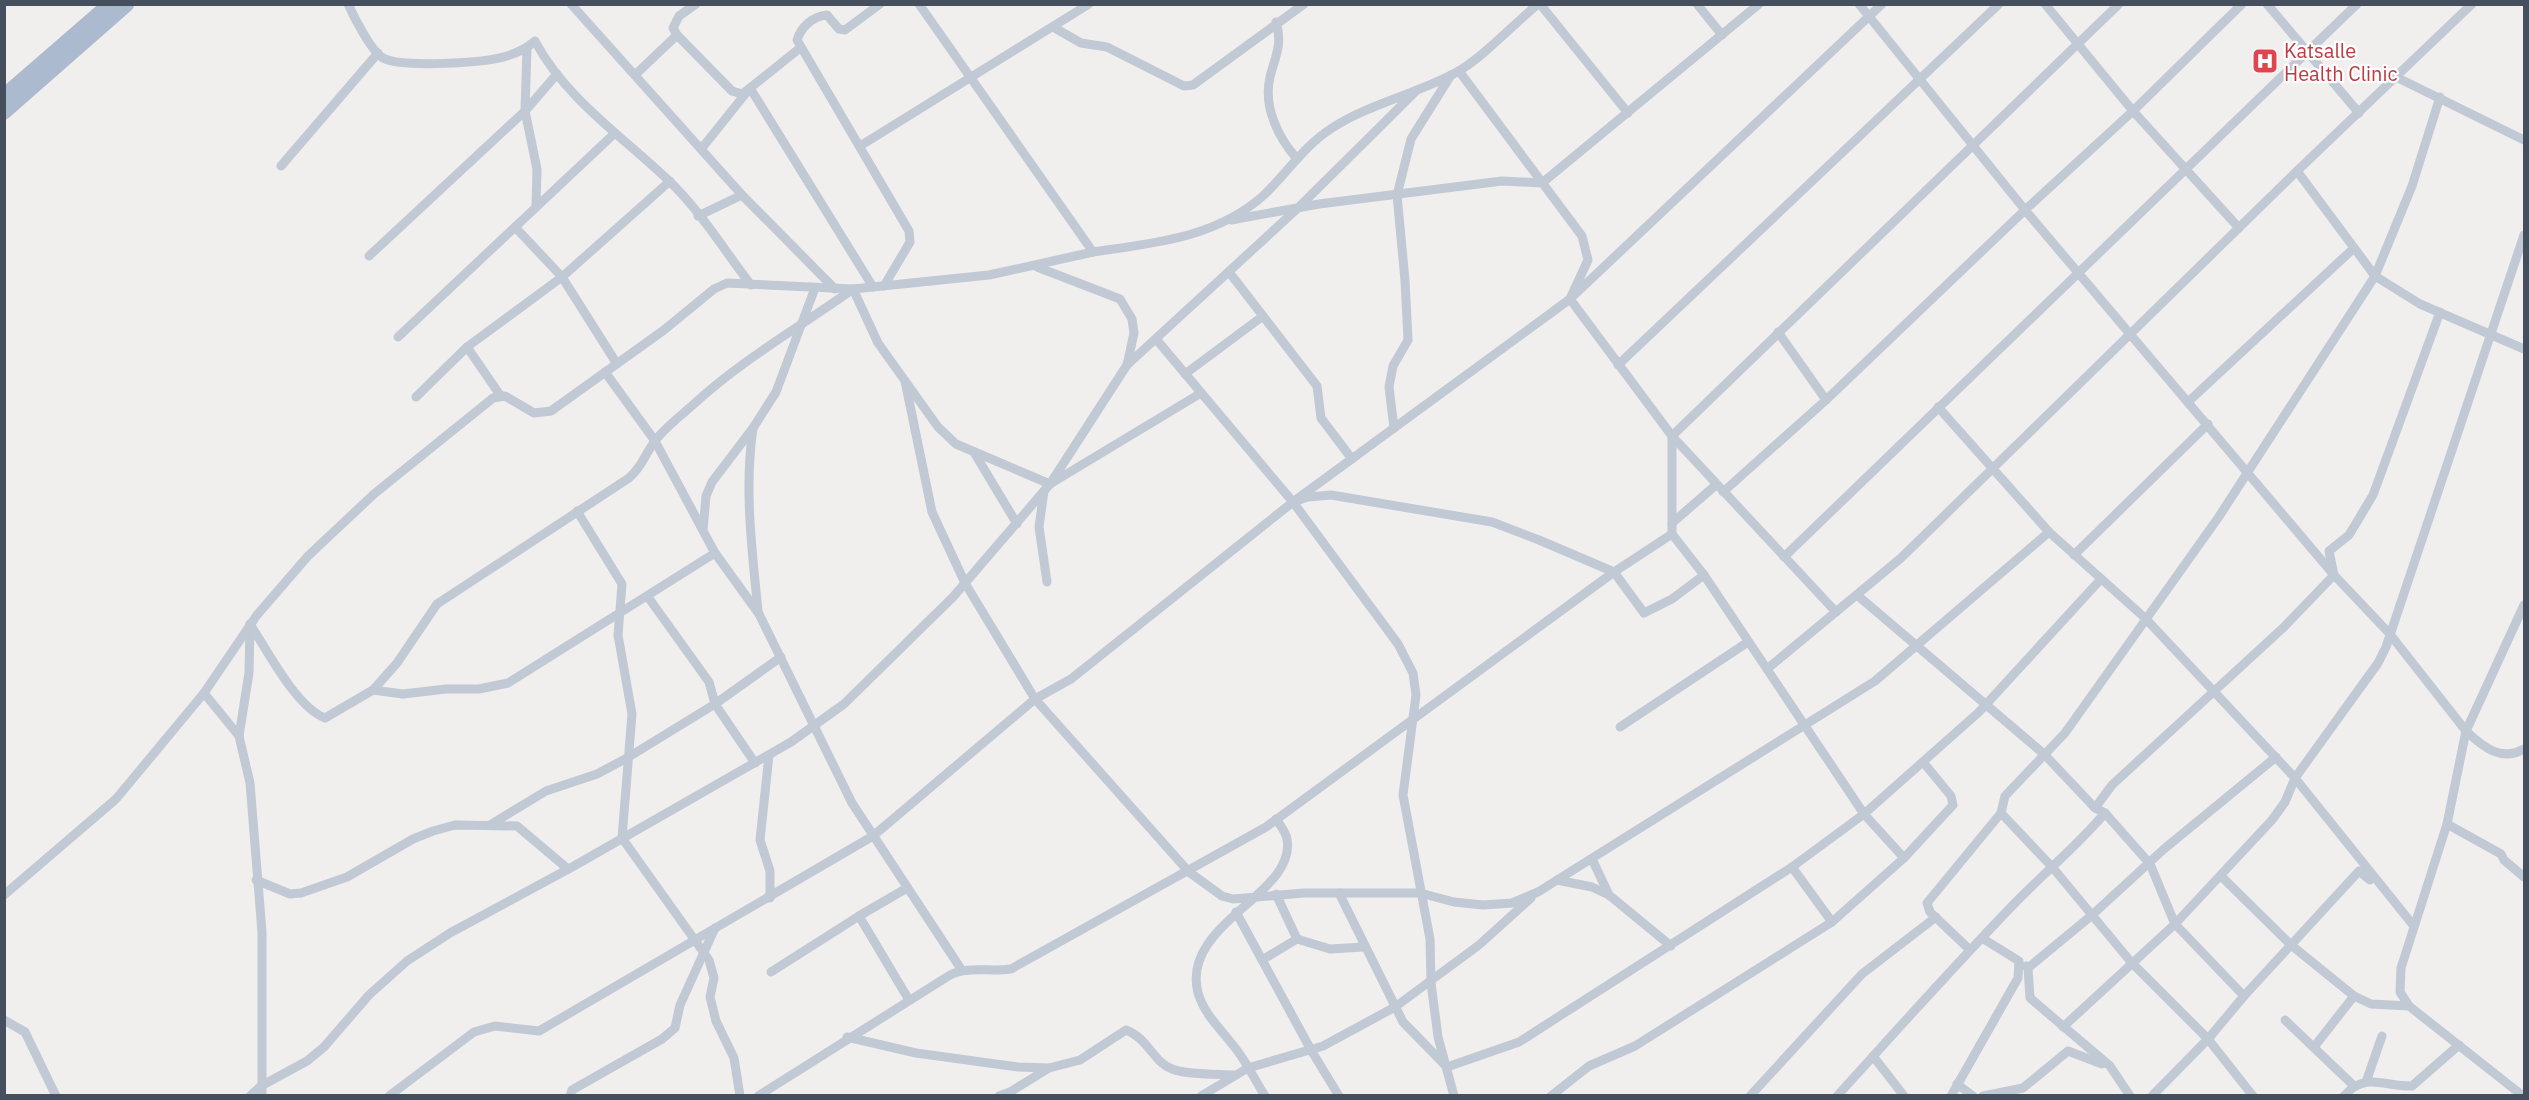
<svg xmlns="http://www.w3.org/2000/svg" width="2529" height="1100" viewBox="0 0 2529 1100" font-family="'IBM Plex Sans',sans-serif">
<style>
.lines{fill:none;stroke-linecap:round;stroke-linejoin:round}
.street{stroke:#c0c9d4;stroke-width:9}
.primary{stroke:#acbacf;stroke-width:15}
.labels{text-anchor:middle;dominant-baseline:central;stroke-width:4.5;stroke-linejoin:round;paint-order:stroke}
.health-label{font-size:20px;fill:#be3a42;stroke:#fff;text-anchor:start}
</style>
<rect width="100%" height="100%" fill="#f1eeee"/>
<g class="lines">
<!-- street -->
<g class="street">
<path d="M348 4C354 17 371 51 383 58 402 68 485 63 507 56 517 53 527 48 535 41 565 98 623 137 668 180 700 210 724 250 751 285"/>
<path d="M571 4 742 195 835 289"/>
<path d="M880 4 845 30 839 29 827 15C813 16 801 27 797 40L909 231 910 242 884 286"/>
<path d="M919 4 1093 252C1154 243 1216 238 1264 195 1287 173 1305 145 1332 128 1371 103 1417 94 1457 72 1481 59 1515 23 1538 4"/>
<path d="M1540 4 1628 113"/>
<path d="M1697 4 1722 35"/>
<path d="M2045 4 2133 111 2239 228"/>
<path d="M2242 4 2133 111 2025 210 2334 575 2389 633 2466 731 2447 824 2401 968 2400 992 2409 1006 2523 1096"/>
<path d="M2267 4 2359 113"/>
<path d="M1276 22C1283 44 1275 57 1270 77 1263 107 1278 137 1297 159"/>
<path d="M1053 27 1081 43 1107 47 1184 86 1193 85 1304 4"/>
<path d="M677 35 732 91 742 94 750 88 873 287"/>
<path d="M527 48 525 111 537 169 536 206"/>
<path d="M1459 71 1582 236 1588 260 1570 299 1672 436 1836 612"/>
<path d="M635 75 677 35 673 28 679 16 696 4"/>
<path d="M2396 77 2524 140"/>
<path d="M860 146 1089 4"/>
<path d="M702 148 750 88 800 48"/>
<path d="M281 166 378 53"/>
<path d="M2297 171 2375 276 2420 304 2524 349"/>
<path d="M698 216 742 195"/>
<path d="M1231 220 1319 204 1502 181 1542 183 1759 4"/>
<path d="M515 227 562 277 617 364"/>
<path d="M369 256 525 111 557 74"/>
<path d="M1229 272 1263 316"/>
<path d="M1778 332 1826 400"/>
<path d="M398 337 615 133"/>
<path d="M1156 339 1293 502 1308 497 1331 495 1492 522 1539 540 1614 572 1644 613 1672 599 1704 575"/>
<path d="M467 347 500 395"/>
<path d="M1127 365 1298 208 1415 92"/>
<path d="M1618 365 1999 4"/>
<path d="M605 372 655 441 715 553 759 614 852 803 961 969"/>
<path d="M1185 374 1263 316 1317 386 1321 418 1352 459"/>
<path d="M905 381 932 512 965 583 1035 699 1189 872 1222 896 1233 899 1304 893H1420L1454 902 1483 905 1512 903 1538 892 1875 681 2049 532"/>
<path d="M416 397 467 347 562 277 670 181"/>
<path d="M2188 402 2354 248"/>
<path d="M1938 407 2049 532 2145 618 2295 778 2413 925"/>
<path d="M753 428C744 489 752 550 758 611"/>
<path d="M1394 428 1389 387 1393 366 1408 340 1405 280 1397 195 1411 139 1451 75"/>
<path d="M975 454 1017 524"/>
<path d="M1044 491 1039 527 1047 582"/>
<path d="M1723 492 1826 400 2025 210 1859 4"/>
<path d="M1293 502 1398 644 1413 673 1416 695 1403 795 1430 939 1431 983 1438 1037 1454 1096"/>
<path d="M577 511 622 584 618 635 632 714 622 838 709 960 714 978 710 997 716 1021 734 1058 740 1096"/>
<path d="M1672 523 1716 485"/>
<path d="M703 530 706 496 712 482 753 428 776 392 815 288"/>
<path d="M2074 555 2208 424"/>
<path d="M1784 557 2357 4"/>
<path d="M1857 595 2044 754 2095 808 2105 813 2150 864 2175 924 2244 996"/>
<path d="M648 597 709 682 715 704 755 763"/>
<path d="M2524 605 2466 731C2483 747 2501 762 2524 749"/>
<path d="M250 624C267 650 296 707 325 718L373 690 397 663 437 604 629 478C642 467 645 454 655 441 665 427 682 415 695 403 743 359 800 327 853 289L878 343 938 427 956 444 1050 484 1201 393"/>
<path d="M250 624 249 673 239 736 250 783 262 932V1096"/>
<path d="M1767 669 1901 558 2297 171 2472 4"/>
<path d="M373 690 403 694 446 689H479L508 683 715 553"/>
<path d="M204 693 239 736"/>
<path d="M1620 727 1748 642"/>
<path d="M769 755 760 840 770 871V898"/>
<path d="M2095 808 2112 785 2284 627 2334 575 2329 551 2349 535 2373 495 2440 312"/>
<path d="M2001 813 2053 868 2131 962 2208 1039 2253 1096"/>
<path d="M2447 824 2501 854 2504 860 2524 877"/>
<path d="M490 825 546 791 597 774 627 758 715 704 781 657"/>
<path d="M1904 858 1864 814 1704 575 1672 534V436L2119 4"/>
<path d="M1592 859 1609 895"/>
<path d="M1792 867 1832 922"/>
<path d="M2221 876 2291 945 2354 996 2371 1004 2409 1006"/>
<path d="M256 880 290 894 301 893 347 877 413 839 433 831 455 825 517 826 568 869"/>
<path d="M1557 880 1592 887 1609 895 1671 946"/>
<path d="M1339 893 1403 1022 1447 1067 1519 1042 1792 867 1864 814 1979 712 2101 579"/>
<path d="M1276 894 1297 939"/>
<path d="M4 895 116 799 204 693 257 615 308 556 374 494 493 398 505 396 534 413 551 411 664 330 714 289 727 283 853 289 989 275 1093 252"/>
<path d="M1236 912 1311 1050 1339 1096"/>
<path d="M859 916 907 888"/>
<path d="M1970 950 1930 912 1927 903 2001 813 2005 796 2065 733 2218 518 2375 276 2412 186 2440 97"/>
<path d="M1262 960 1297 939 1330 949 1364 947"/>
<path d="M2026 966 2028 968 2030 998 2110 1066 2130 1096"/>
<path d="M2028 968 2091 916 2164 849 2276 757"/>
<path d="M771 972 859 916 909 1000"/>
<path d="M4 1020 25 1032 56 1096"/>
<path d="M2285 1020 2353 1085"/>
<path d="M2063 1027 2175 924 2272 820 2285 802 2295 778 2378 663 2386 647 2524 235"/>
<path d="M847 1037 916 1053 1018 1067 1049 1068 1080 1060 1126 1030C1148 1038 1153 1062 1172 1069 1187 1075 1217 1074 1234 1075"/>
<path d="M2314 1047 2354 996"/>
<path d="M1873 1056 1904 1096"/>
<path d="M2366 1082 2382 1036"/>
<path d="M1957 1084 1973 1096"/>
<path d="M250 1096 261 1086 307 1061 324 1047 369 995 407 961 450 933 574 866 791 742 844 704 953 597 1050 484 1127 365 1134 333 1132 319 1120 299 1037 267"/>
<path d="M389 1096 474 1032 495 1026 539 1031 873 836 1035 699 1071 679 1293 502 1570 299 1882 4"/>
<path d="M570 1096 572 1090 662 1039 675 1028 680 1005 715 928"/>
<path d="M758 1096 950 975C968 966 991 972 1011 969L1266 827 1614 572 1672 534"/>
<path d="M999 1096 1010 1092 1049 1068"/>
<path d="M1201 1096 1248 1068 1323 1046 1395 1007 1479 945 1531 898"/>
<path d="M1265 1096C1255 1080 1247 1063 1236 1049 1222 1030 1205 1016 1198 993 1180 923 1297 895 1287 839 1286 832 1280 825 1276 819"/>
<path d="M1551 1096 1589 1066 1635 1046 1832 922 1904 858 1953 805 1951 796 1923 762"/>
<path d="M1750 1096 1862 974 1936 917"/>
<path d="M1837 1096C1896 1031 1954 966 2014 904 2044 873 2077 846 2105 813"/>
<path d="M1951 1096 2018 978 2019 961 1982 938"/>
<path d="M1983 1096 2023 1088 2068 1051 2102 1064"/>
<path d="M2152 1096 2208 1039 2244 996 2359 871 2370 880"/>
<path d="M2344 1096C2366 1071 2384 1087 2412 1086L2459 1045"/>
</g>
<!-- primary -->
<g class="primary">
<path d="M4 96 110 4"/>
<path d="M4 112 127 4"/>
</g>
</g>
<!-- icons -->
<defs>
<g id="hospital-square" transform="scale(1.35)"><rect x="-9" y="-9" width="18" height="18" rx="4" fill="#e0444e" stroke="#fff"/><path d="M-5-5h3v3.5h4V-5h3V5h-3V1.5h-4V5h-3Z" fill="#fff"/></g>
</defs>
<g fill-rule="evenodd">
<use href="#hospital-square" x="2265" y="61"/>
</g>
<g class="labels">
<!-- health labels -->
<g class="health-label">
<text x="2284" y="50">Katsalle<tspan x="2284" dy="23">Health Clinic</tspan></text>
</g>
</g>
<!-- border -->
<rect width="2529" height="1100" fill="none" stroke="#454f5d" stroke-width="12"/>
</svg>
